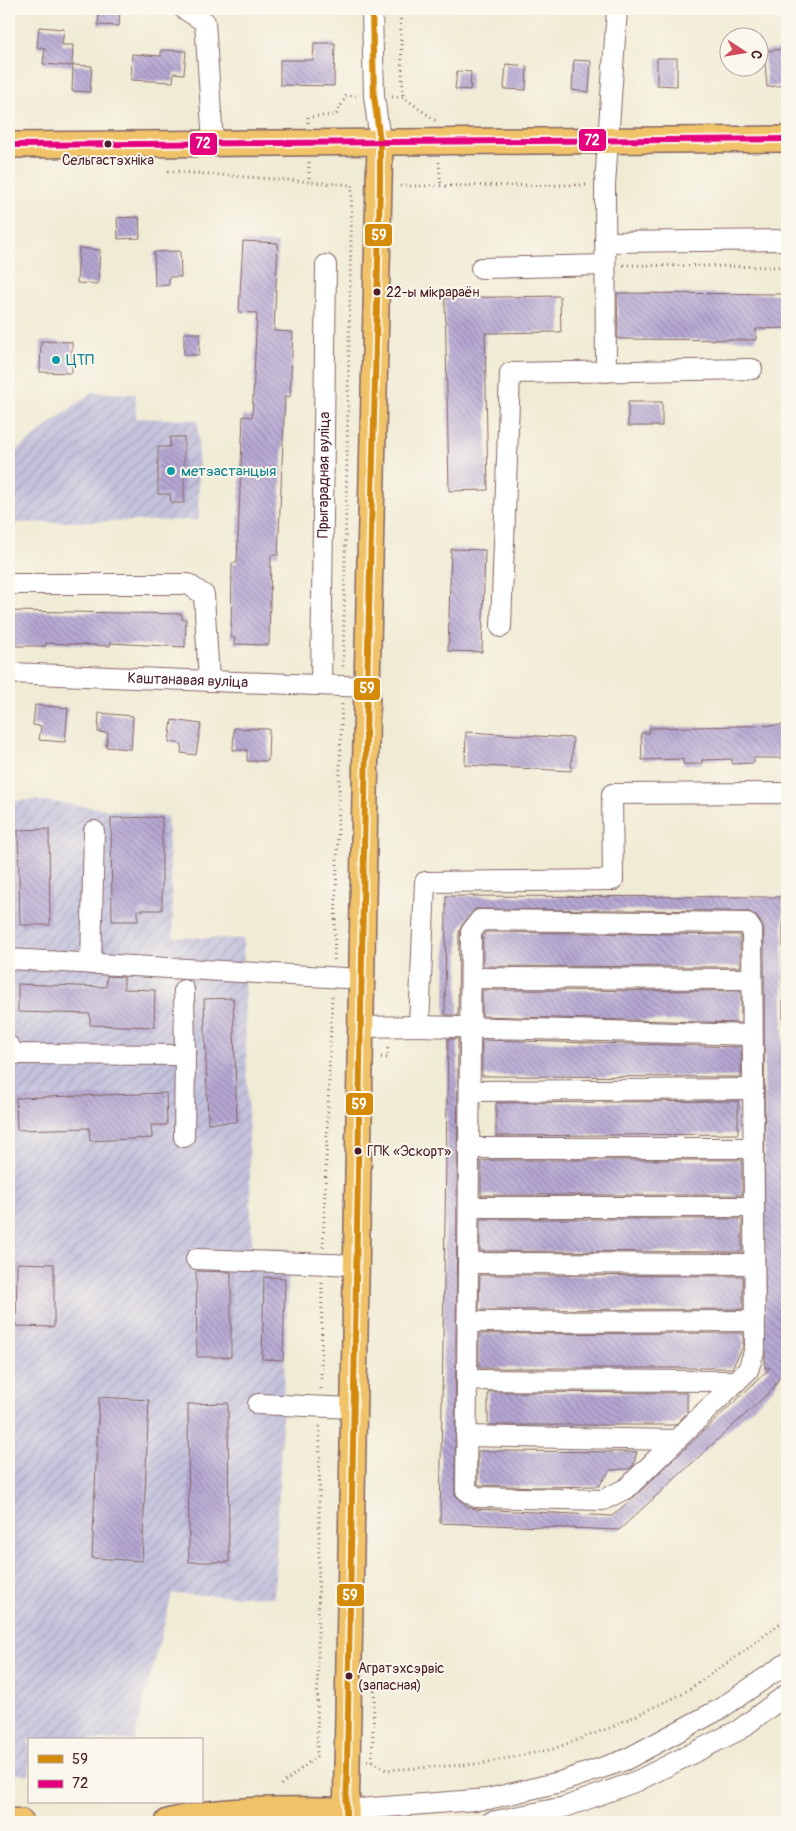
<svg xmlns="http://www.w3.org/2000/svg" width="796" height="1831" viewBox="0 0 796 1831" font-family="Pangolin,sans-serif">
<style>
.industrial{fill:url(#industrial-furrows)}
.building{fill:url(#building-back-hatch)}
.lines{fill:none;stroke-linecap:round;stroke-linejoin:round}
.minor-casing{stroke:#846666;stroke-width:22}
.major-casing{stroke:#846666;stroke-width:28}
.path{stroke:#846666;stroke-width:3;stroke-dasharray:1 4;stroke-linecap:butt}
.minor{stroke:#fff;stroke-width:20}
.major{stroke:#f0c369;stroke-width:25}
.bus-1-casing{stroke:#fbf7ec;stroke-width:10}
.bus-2-casing{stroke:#fbf7ec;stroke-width:10}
.bus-1{stroke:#d48b09;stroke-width:6}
.bus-2{stroke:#e5007d;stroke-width:6}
.bus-dot{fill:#4a1f2b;stroke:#fbf7ec;stroke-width:2}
.culture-dot{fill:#0f9aa8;stroke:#fbf7ec;stroke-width:2}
.labels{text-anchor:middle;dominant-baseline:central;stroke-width:4;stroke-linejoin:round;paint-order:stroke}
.bus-label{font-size:14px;fill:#4a1f2b;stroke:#fbf7ec;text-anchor:start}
.culture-label{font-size:15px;fill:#0d838f;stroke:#fbf7ec;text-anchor:start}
.street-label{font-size:15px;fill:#4a1f2b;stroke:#fbf7ec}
.line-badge{stroke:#fbf7ec;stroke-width:2}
.badge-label{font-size:14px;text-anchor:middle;font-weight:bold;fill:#fff}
</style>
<defs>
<pattern id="industrial-furrows" width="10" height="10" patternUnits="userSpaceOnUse" patternTransform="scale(1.25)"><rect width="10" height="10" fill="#c3c1db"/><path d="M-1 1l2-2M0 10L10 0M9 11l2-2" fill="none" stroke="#a9a5bc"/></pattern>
<pattern id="building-back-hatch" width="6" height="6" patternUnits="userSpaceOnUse" patternTransform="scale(1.25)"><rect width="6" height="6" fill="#b5a7d3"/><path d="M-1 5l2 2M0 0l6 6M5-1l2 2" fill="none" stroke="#9587ab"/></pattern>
</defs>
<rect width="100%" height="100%" fill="#fbf7ec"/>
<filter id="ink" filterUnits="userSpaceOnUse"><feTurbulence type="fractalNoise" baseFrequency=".02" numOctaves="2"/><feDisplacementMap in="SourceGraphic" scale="10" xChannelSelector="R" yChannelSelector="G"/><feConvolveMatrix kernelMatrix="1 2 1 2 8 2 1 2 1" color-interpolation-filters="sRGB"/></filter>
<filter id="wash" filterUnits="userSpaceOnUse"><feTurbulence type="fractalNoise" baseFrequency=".0096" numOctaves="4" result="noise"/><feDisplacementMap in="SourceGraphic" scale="20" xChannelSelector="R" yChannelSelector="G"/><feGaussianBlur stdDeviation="1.12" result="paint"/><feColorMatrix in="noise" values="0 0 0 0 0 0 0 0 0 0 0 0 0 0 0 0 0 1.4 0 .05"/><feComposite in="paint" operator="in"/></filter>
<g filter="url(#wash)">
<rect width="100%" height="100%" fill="#f0ebd4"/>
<!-- industrial -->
<g class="industrial">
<path d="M92 392 136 394V418L198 420 199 520 9 523V456Z"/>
<path d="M35 800 167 817 174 937 243 939 252 1247 290 1249 274 1597 172 1594 134 1740H29V1775L9 1773V801Z"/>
</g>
<g id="blocks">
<!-- building -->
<g class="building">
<path d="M99 9H120L119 26 98 25Z"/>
<path d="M39 27 64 29 62 45H73L72 66 43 64 45 48 37 47Z"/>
<path d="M314 43H335L334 86 280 85V60H313Z"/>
<path d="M783 49 784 57H787V85L767 87 764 51Z"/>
<path d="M161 50 186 51 184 74 174 73 173 82 131 80 132 54 161 56Z"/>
<path d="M657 58H677V86L657 85Z"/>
<path d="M574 60 591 61 589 92 572 90Z"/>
<path d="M506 64 527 66 526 90 504 89Z"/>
<path d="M73 65 92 66 90 92 72 91Z"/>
<path d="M457 71 471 72 470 90 455 89Z"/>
<path d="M139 217 140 238 118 239 117 218Z"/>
<path d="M243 241 278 243 274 331 293 332 290 397 285 396 278 555H271L269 645 234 644 235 638H231L232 563H237L243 416 252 417 257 313 239 312Z"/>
<path d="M79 248 100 250 98 284 77 283Z"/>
<path d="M180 251 181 277H169V285L155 286 154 252Z"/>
<path d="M617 293 787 294V328L756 329V340L618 339Z"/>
<path d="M560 296 561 332 485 333 488 490 449 491 445 298Z"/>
<path d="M184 333H200L199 355H184Z"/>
<path d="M41 341 72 342V373L40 372Z"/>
<rect x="628" y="402" width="34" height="24"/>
<path d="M170 437H184V503H171L170 494H158V447H170Z"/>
<path d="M451 549 485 550 482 652 448 651Z"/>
<path d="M9 611 182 614V619H186L185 647 110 643V646L46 643V646H9Z"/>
<path d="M35 705 68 708 65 742 39 740 41 726 33 725Z"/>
<path d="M99 713 133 716 131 749 106 747 108 733 98 732Z"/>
<path d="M172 720 201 724 196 755 181 753 182 744 169 742Z"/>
<path d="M787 725V758H754V763L732 764V759L702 760V764H683V759L642 760 641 733H649V728Z"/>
<path d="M234 728 269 729 268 761H247V750H233Z"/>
<path d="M466 732 573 738 571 771 465 765Z"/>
<path d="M162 817V910H138V921H112L111 818Z"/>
<path d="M49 829 50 925H20L18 830Z"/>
<path d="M446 896 783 897V1355L787 1352V1364L773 1389 619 1530 440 1523 448 1039H458L455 1495 468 1507 476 1509 612 1516 635 1496 770 1368H765L764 929 757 916 747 911 475 909 462 925 459 932 458 1015H445Z"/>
<path d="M486 932 740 935V967L483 966V936Z"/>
<path d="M107 976 124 977V989L155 990 154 1027 90 1025V1014L18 1012V984L106 987Z"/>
<path d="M482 990 741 991V1023L482 1016Z"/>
<path d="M233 998 237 1122 208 1123 204 999Z"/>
<path d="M482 1040 741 1047V1077L482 1076Z"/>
<path d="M166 1093 167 1125H151L152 1138 90 1141 89 1128 17 1130 16 1098Z"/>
<path d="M738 1101V1134L496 1136V1103Z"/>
<path d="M496 1160H742V1195H481V1161Z"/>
<path d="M480 1219H742V1252L480 1251Z"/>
<path d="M17 1263 54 1264V1327L16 1326Z"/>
<path d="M196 1271 231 1272V1357H197Z"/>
<path d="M480 1275 743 1276V1309L479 1310Z"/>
<path d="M264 1277 285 1278 283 1360 262 1359Z"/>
<path d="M743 1333V1347L732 1368H479V1334Z"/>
<path d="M488 1392 687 1393V1413L675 1425H488Z"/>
<path d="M99 1397 149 1400 142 1561 92 1558Z"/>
<path d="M228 1403 229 1562H189L188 1404Z"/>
<path d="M478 1451H498L637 1452 633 1466 629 1469 610 1470 599 1486 538 1487 480 1485 478 1484Z"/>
</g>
</g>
</g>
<g filter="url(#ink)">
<use href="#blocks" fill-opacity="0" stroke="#846666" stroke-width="1"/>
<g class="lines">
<!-- minor casing -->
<g class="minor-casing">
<g id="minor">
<path d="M184 9 205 22 213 142"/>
<path d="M372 9 374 96 380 141"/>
<path d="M605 242 787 240"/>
<path d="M481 268 604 265"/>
<path d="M606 372 605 185 617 9"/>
<path d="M9 584H188L204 595 209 681"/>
<path d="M501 627 510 373 752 369"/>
<path id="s1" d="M9 673 367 687"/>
<path id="s2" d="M321 685 326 265"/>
<path d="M480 920 747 923 752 930 755 1349 748 1370 627 1488 603 1500 476 1497 466 1490 471 932Z"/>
<path d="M9 959 362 979"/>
<path d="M91 964 94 831"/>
<path d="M471 978 752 979"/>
<path d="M419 1026 752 1035"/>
<path d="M361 1027 419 1026 425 882 613 880 612 794 787 793"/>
<path d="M9 1046 15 1054 185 1055 184 990"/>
<path d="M470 1091 752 1089"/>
<path d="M184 1137 185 1055"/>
<path d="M469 1148H753"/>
<path d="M469 1207H754"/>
<path d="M196 1259 357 1265"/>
<path d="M468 1263 754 1264"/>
<path d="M467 1322 755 1321"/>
<path d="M467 1380 737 1381"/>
<path d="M258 1404 354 1408"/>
<path d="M466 1436 676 1440"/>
<path d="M346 1810 488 1799 560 1782 625 1760 720 1709 787 1663"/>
<path d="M491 1822 565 1807 637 1781 739 1730 787 1694"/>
</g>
</g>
<!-- major casing -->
<g class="major-casing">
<g id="major">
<path d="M9 145 787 139"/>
<path d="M9 1821 21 1822"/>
<path d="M168 1822C220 1807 292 1810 346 1810"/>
<path d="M346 1822 367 687 380 141"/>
</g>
</g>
<!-- path -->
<g class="path">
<path d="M400 9 403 97"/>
<path d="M392 97H403L436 121"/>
<path d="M308 123V117L336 115 346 96H356"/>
<path d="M309 162V182"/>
<path d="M439 162 441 187"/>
<path d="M168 171 352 185 343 670"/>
<path d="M400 186 588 185"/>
<path d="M623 265 787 267"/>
<path d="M334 960 342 703"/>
<path d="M381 1057 387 1058 388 1045"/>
<path d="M323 1247 332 996"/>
<path d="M321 1389 322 1281"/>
<path d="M367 1761H372L386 1770 479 1764 553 1749 612 1727 682 1694 743 1652 787 1618"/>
<path d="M372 1761 375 1677"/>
<path d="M281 1785 317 1756 320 1423"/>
</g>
<!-- minor -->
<use href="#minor" class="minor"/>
<!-- major -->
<use href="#major" class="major"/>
<!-- bus-1 casing -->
<g class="bus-1-casing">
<path id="bus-1" d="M346 1822 367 687 380 186V141L374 96 372 9"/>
</g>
<!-- bus-2 casing -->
<g class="bus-2-casing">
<path id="bus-2" d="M9 145 787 139"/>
</g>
<!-- bus-1 -->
<use href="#bus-1" class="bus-1"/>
<!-- bus-2 -->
<use href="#bus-2" class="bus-2"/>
</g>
</g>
<!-- markers -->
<g class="bus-dot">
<circle cx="108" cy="144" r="4.5"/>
<circle cx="377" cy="292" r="4.5"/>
<circle cx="358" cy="1151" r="4.5"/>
<circle cx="349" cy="1676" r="4.5"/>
</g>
<g class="culture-dot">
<circle cx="56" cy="360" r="5"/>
<circle cx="171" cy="471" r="5"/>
</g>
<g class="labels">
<!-- bus labels -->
<g class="bus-label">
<text x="108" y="160" text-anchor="middle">Сельгастэхніка</text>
<text x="386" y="292">22-ы мікрараён</text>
<text x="367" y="1151">ГПК «Эскорт»</text>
<text x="358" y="1668">Агратэхсэрвіс<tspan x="358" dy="17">(запасная)</tspan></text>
</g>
<!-- culture labels -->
<g class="culture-label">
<text x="66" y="360">ЦТП</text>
<text x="181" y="471">метэастанцыя</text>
</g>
<!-- street labels -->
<g class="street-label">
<text stroke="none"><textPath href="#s2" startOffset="210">Прыгарадная вуліца</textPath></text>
<text stroke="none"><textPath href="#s1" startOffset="179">Каштанавая вуліца</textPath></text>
</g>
</g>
<g class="line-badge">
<rect x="578" y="128" width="29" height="24" rx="5" fill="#e5007d"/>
<rect x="189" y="132" width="29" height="24" rx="5" fill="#e5007d"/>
<rect x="364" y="223" width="29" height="24" rx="5" fill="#d48b09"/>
<rect x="353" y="677" width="28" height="24" rx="5" fill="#d48b09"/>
<rect x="345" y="1092" width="29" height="24" rx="5" fill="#d48b09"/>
<rect x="336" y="1583" width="29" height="24" rx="5" fill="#d48b09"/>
</g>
<g class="badge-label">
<text x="592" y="145">72</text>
<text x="203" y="148">72</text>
<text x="379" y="240">59</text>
<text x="367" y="693">59</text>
<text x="359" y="1109">59</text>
<text x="350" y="1600">59</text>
</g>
<!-- margin -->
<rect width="796" height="1831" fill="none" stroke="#fbf7ec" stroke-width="30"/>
<!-- legend -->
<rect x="28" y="1738" width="175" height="65" fill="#fbf7ec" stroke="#b4a19f"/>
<rect x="38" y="1755" width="25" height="8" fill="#d48b09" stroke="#b4a19f"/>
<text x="72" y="1764" font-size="15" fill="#4a1f2b">59</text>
<rect x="38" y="1780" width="25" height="8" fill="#e5007d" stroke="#b4a19f"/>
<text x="72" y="1788" font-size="15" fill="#4a1f2b">72</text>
<!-- north arrow -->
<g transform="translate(744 52) rotate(102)"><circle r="24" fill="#fbf7ec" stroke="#b4a19f"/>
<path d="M0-4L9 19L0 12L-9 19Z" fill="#d1495b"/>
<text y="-8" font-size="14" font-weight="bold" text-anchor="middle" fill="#4a1f2b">С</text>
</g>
</svg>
